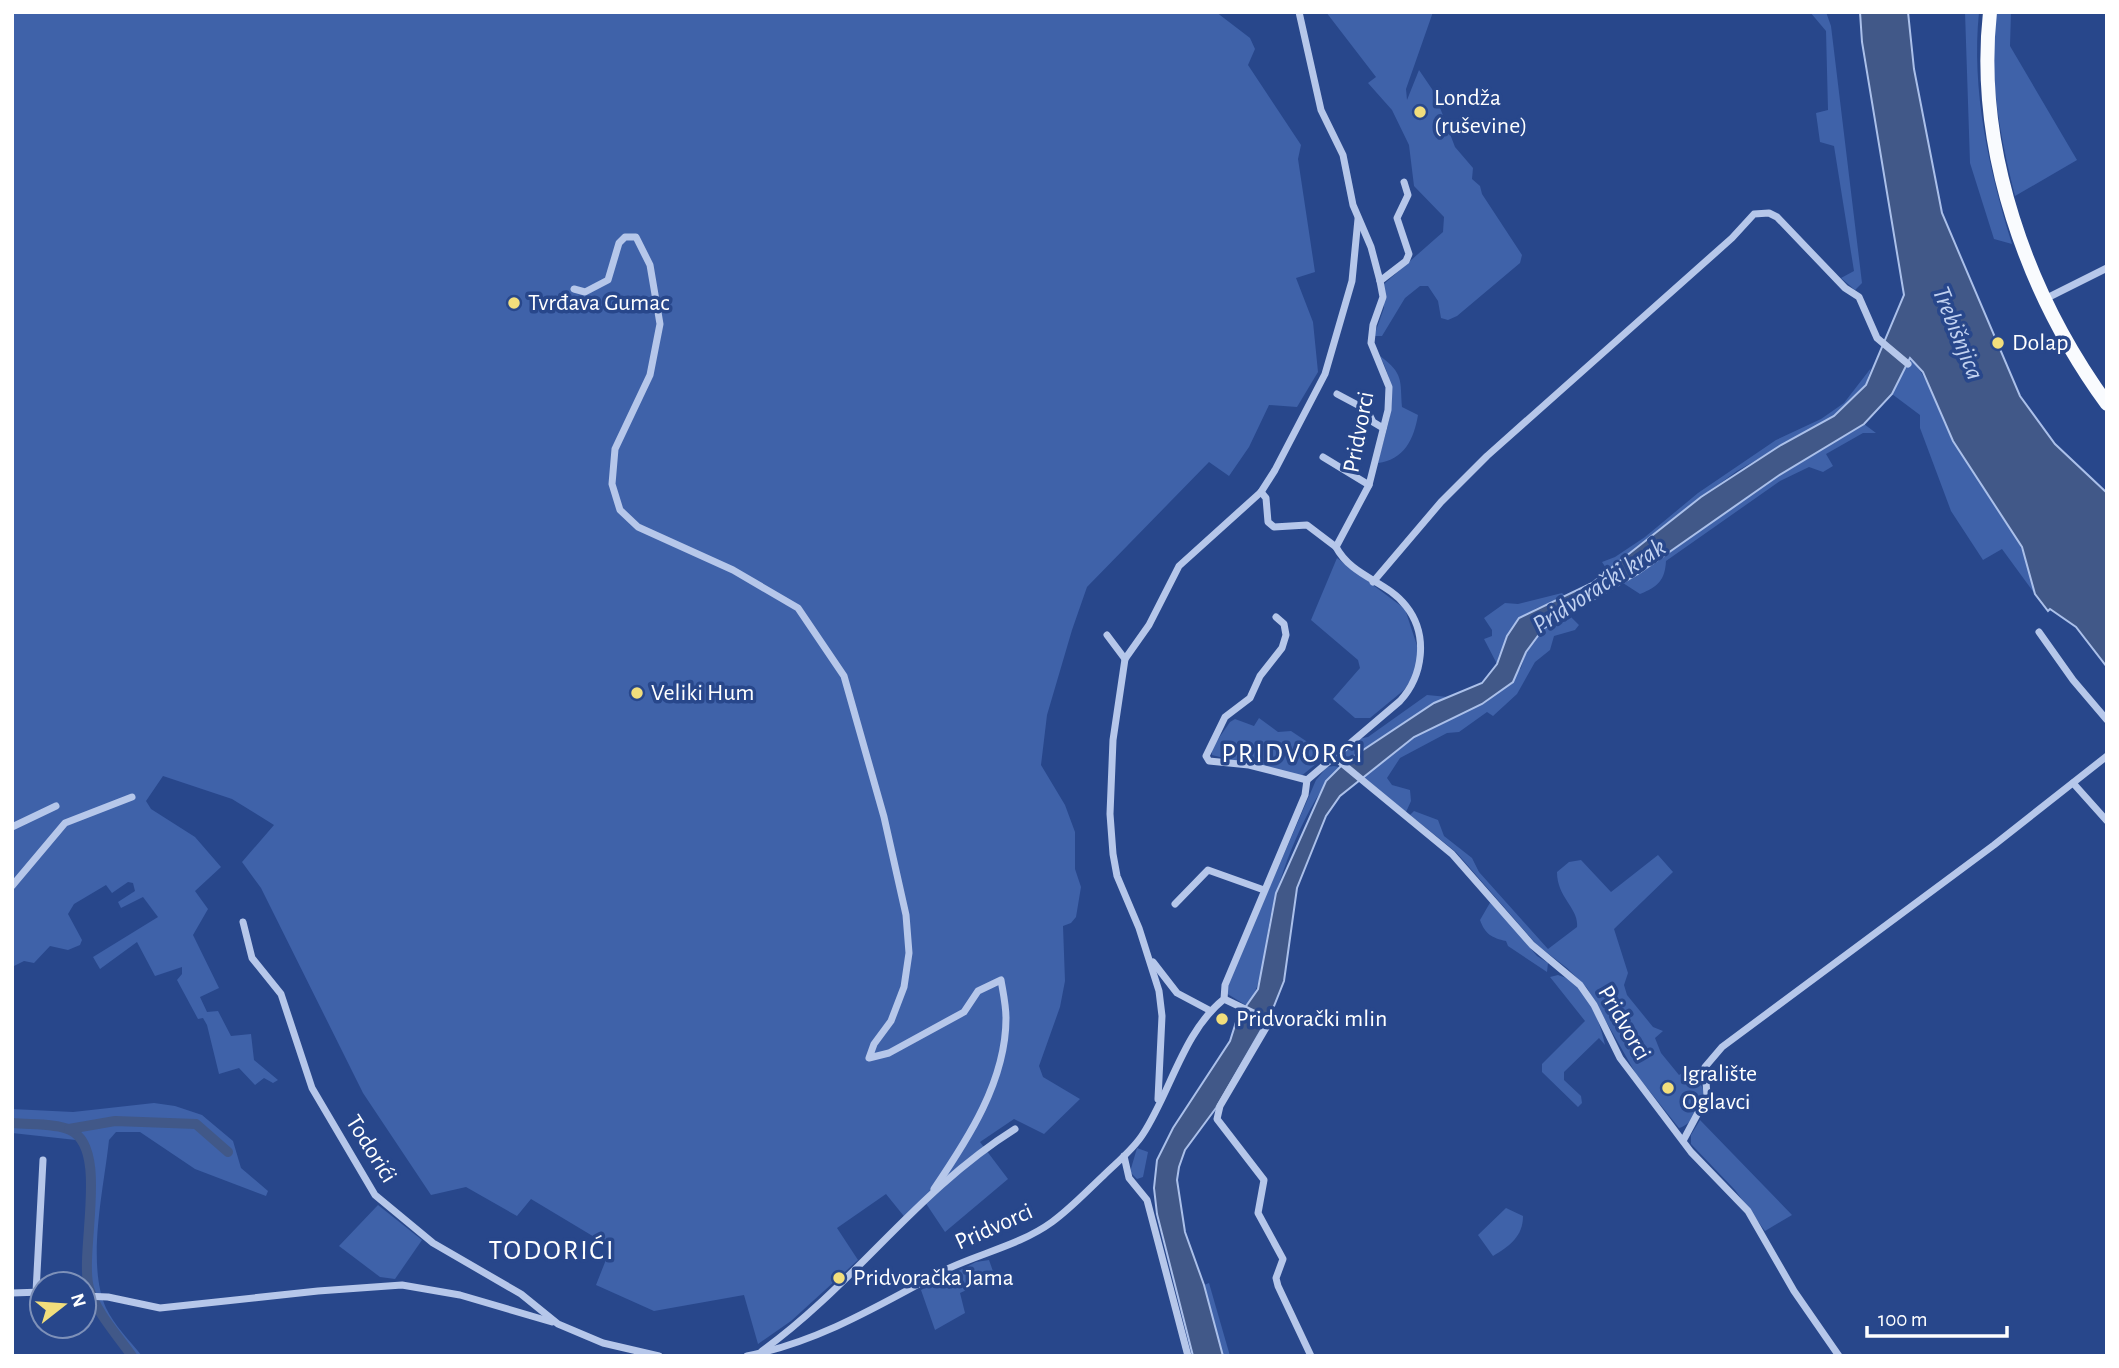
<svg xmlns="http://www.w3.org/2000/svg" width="2119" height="1368" viewBox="0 0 2119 1368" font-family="'Alegreya Sans',sans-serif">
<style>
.green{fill:#3f62a9}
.water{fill:#415888;stroke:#abc0ea;stroke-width:2}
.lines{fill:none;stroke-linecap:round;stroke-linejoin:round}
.canal{stroke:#415888;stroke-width:10}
.minor{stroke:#b6c7ea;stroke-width:7}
.primary{stroke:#f9fbfe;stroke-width:14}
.poi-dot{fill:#f2de7c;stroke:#28478b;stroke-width:2.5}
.labels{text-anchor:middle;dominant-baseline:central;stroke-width:7;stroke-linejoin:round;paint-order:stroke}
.poi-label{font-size:24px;fill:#fff;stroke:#28478b;text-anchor:start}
.street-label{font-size:24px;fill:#fff;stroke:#28478b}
.water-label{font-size:26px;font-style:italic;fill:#c2d2f1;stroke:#28478b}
.quarter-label{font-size:28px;letter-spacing:2px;fill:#fff;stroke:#28478b}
</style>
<rect width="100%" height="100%" fill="#28478b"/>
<!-- green -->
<g class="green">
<path d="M12 12H1216L1250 38 1255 49 1248 65 1301 145 1298 159 1315 272 1296 278 1313 322 1318 372 1297 407 1269 405 1249 447 1229 476 1209 462 1087 587 1072 630 1047 715 1041 765 1065 805 1075 832V869L1081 887 1076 917 1071 923 1063 926 1065 981 1060 1007 1039 1066 1043 1077 1080 1099 1044 1134 1014 1119 980 1142 1008 1179 945 1232 925 1202 907 1220 886 1194 837 1228 858 1260 791 1321 758 1344 744 1295 654 1311 596 1285 611 1247 531 1199 517 1216 466 1187 431 1195 363 1093 261 888 242 862 274 825 232 799 163 776 146 801 151 809 195 837 221 867 195 891 208 909 193 935 219 988 200 997 207 1012 218 1011 231 1036 251 1034 254 1060 278 1080 273 1083 264 1078 255 1085 239 1068 219 1074 207 1025 203 1018 198 1019 177 980 182 974V967L155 976 137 942 100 969 93 957 158 917 143 897 121 908 118 902 135 891 133 883 128 882 112 893 106 885 74 904 68 914 82 940 80 945 68 950 50 946 34 963 24 961 12 967Z"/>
<path d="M1326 12H1433L1406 89 1407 100 1419 70 1434 92 1455 147 1473 168 1472 179 1480 186 1482 194 1522 255 1520 263 1457 316 1448 320 1441 318 1438 301 1428 286H1420L1405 298 1382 336H1374L1384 308V284L1443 232 1444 217 1414 186 1409 145 1392 110 1368 83 1376 77Z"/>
<path d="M1810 12H1826L1831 26 1862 283 1855 290 1841 278 1854 271 1834 146 1820 142 1816 113 1828 110 1826 31Z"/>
<path d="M1965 12H1979C1971 90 1989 170 2012 244L1994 239 1970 163Z"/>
<path d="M1996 12H2011L2010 46 2077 160 2015 196C2000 136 1988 75 1996 12Z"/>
<path d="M1380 356C1404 374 1400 380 1402 407L1418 415C1414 439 1404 460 1378 463 1388 420 1402 398 1380 356Z"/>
<path d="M1909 358C1928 373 1939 416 1952 438 1982 491 2026 532 2035 594L2002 549 1983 560 1951 511 1920 428V415L1892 394Z"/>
<path d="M1871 368 1866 384 1834 416 1737 471 1701 497 1608 571 1602 562 1615 557 1645 537 1698 493 1776 440 1821 419 1844 403Z"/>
<path d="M1864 424 1876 433H1863L1826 454 1833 466 1823 472 1809 467 1780 481 1666 561C1665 580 1658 587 1640 594L1623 583 1778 476Z"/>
<path d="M1337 558 1405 609 1420 655 1411 680 1404 690 1370 718H1355L1333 699 1360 668 1358 660 1311 620Z"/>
<path d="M1562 593 1565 596 1535 609 1499 655 1497 664 1484 639 1492 636V630L1484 618 1505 603 1518 604Z"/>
<path d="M1567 613 1579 625 1575 630 1554 636 1550 650 1535 662 1517 694 1493 716 1487 712 1459 732 1447 733 1400 758 1387 778 1392 785 1410 790 1411 801 1406 812 1362 777 1414 737 1482 704 1521 668 1526 652 1543 629Z"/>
<path d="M1427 695 1448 697 1434 703 1345 762 1341 754 1358 739 1368 737Z"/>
<path d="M1259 718 1278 732 1291 731 1327 755 1300 777 1212 755V748L1230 722 1235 719 1254 726Z"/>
<path d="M1334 766 1339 767C1306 804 1280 871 1270 919 1264 950 1266 978 1247 1006L1226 993 1227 986 1316 780 1327 767Z"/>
<path d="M1414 811 1438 820 1444 836 1472 858 1479 872 1548 949 1577 927C1579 908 1557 898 1557 872L1569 862 1581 860 1611 892 1658 855 1673 872 1614 929 1628 973 1624 985 1627 995 1653 1027 1663 1031 1655 1038 1661 1053 1679 1075 1685 1071C1692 1077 1702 1082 1704 1092 1706 1105 1690 1126 1679 1128L1636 1074 1587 988 1567 968 1537 945 1456 852 1410 815Z"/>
<path d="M1491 901 1537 956 1548 963 1547 972 1508 946 1506 941C1492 938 1485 934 1480 920Z"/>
<path d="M1558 975C1587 983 1599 1019 1605 1045L1599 1038 1564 1072V1080L1581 1096 1582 1103 1578 1107 1542 1072V1064L1585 1021 1550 977Z"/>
<path d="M154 1103 175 1106 202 1115 233 1141 241 1168 268 1191 266 1196 195 1169 140 1132H116L109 1140C104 1188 86 1263 106 1308 114 1325 130 1341 142 1356H127L84 1293 87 1167 83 1149 76 1140 12 1133V1109L73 1112Z"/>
<path d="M1700 1120 1792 1215 1765 1231 1735 1190 1691 1144V1135Z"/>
<path d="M1137 1148 1148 1152 1143 1177 1137 1179 1130 1172Z"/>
<path d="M378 1205 422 1240 395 1279 380 1277 339 1246Z"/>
<path d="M1506 1208 1523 1216C1523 1236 1510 1246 1493 1256L1478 1235Z"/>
<path d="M989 1260 995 1277 960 1293 965 1313 935 1330 921 1290 976 1262Z"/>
<path d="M1209 1283 1230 1356H1223L1204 1285Z"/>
</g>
<!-- water -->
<path class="water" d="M1860 12H1908L1914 69 1942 213 2020 396 2055 444 2107 493V667L2076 627 2050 609 2048 611 2035 594 2022 547 1953 441 1923 372 1910 358 1892 394 1864 424 1778 476 1638 574 1543 629 1526 652 1513 682 1482 704 1414 737 1340 796 1326 816 1297 888 1284 981 1272 1011 1216 1108 1185 1150 1179 1167 1177 1180 1185 1232 1204 1285 1223 1356H1193L1157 1214 1154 1188 1157 1160 1173 1128 1230 1041 1237 1019 1258 989 1276 893 1326 781 1345 762 1434 703 1482 683 1497 664 1507 636 1519 618 1592 583 1701 497 1781 445 1834 416 1866 385 1904 295 1862 42Z"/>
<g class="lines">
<!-- canal -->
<g class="canal">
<path d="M12 1123C30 1125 55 1123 70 1130 110 1148 79 1251 89 1288 96 1312 118 1336 132 1356"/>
<path d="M69 1129 115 1121 196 1124 228 1152"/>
</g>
<!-- minor -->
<g class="minor">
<path d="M1380 281 1406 261 1409 254 1397 218 1408 195 1404 182"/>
<path d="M574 289 585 292 608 280 619 243 625 237H636L650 265 660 324 650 375 615 449 612 484 620 510 638 527 733 570 798 608 844 676 884 817 906 915 909 953 904 987 891 1021 874 1044 869 1058 889 1053 964 1012 978 991 1001 980C1003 992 1006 1005 1006 1018 1006 1081 968 1139 934 1189"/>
<path d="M2045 299 2107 268"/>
<path d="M1337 394 1367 410 1373 422 1383 428"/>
<path d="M1323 457 1369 485"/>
<path d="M1261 492 1266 498 1268 522 1274 527 1307 525 1336 547"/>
<path d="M1373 582 1441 502 1487 456 1732 238 1754 214 1769 213 1777 217 1845 288 1859 297 1877 338 1908 364"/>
<path d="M1276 617 1284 624 1286 635 1282 648 1260 676 1250 698 1225 717 1206 756 1209 761 1249 765 1307 780"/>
<path d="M2039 632 2073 680 2107 720"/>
<path d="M1107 635 1125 659 1113 740 1110 814 1113 854 1117 876 1139 928 1159 991 1162 1016 1158 1099"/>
<path d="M1125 659 1149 625 1179 566 1261 492 1275 470 1325 374 1352 281 1358 219"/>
<path d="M1333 756 1452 854 1532 945 1580 985 1594 1005 1620 1058 1691 1152 1748 1211 1794 1291 1839 1356"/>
<path d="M2073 783 2107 821"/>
<path d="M12 827 56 806"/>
<path d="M12 886 65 823 132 797"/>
<path d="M1175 904 1208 870 1264 890"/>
<path d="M243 922 252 958 281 994 312 1088 375 1195 433 1243 521 1294 558 1324 603 1343 659 1356"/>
<path d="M1153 962 1177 993 1209 1010"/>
<path d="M1224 999 1270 1021 1220 1106 1217 1119 1264 1180 1258 1213 1283 1259 1276 1278 1278 1286 1311 1356"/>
<path d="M1684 1139 1707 1096 1705 1067 1722 1047 1994 845 2107 756"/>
<path d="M1124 1156 1129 1178 1147 1200 1188 1356"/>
<path d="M36 1292 43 1160"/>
<path d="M12 1293 42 1292"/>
<path d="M84 1296 108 1297 160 1308 318 1291 402 1285 460 1295 552 1322"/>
<path d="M762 1351C856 1283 916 1191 1015 1129"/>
<path d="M747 1356C818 1342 878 1306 941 1272 976 1254 1019 1246 1052 1222 1070 1209 1086 1192 1103 1176 1116 1163 1133 1150 1143 1134 1171 1091 1183 1032 1224 999L1225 985 1305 795 1307 780 1400 701C1423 676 1429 635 1406 606 1387 581 1352 577 1336 547L1369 485 1388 410 1389 387 1371 343 1373 325 1383 297 1380 281 1371 247 1353 205 1343 155 1321 110 1299 12"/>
</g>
<!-- primary -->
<path class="primary" d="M1990 12C1975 149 2027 294 2107 404"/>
</g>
<!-- markers -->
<g class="poi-dot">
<circle cx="1420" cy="112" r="7"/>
<circle cx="514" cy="303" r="7"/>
<circle cx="1998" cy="343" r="7"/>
<circle cx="637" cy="693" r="7"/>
<circle cx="1222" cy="1019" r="7"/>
<circle cx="1668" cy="1088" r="7"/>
<circle cx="839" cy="1278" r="7"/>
</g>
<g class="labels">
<!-- poi labels -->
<g class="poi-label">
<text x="1434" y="98">Londža<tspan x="1434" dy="28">(ruševine)</tspan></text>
<text x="528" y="303">Tvrđava Gumac</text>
<text x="2012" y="343">Dolap</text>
<text x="651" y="693">Veliki Hum</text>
<text x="1236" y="1019">Pridvorački mlin</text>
<text x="1682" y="1074">Igralište<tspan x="1682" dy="28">Oglavci</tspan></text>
<text x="853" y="1278">Pridvoračka Jama</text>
</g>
<!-- street labels -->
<g class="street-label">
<text transform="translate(1359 432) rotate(-79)">Pridvorci</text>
<text transform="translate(1624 1023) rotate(60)">Pridvorci</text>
<text transform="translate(371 1149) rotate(58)">Todorići</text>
<text transform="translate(994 1227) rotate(-24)">Pridvorci</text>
</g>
<!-- water labels -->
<g class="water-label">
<text transform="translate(1958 333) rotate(68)">Trebišnjica</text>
<text transform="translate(1599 586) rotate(-33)">Pridvorački krak</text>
</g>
<!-- quarter labels -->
<g class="quarter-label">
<text x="1293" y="754">PRIDVORCI</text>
<text x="552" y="1251">TODORIĆI</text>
</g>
</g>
<!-- border -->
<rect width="2119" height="1368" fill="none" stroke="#ffffff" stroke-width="28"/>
<!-- north arrow -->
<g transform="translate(63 1305) rotate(73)"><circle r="33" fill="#28478b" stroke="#7e91b9" stroke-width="2"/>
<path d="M0-5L12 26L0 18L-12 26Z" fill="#f2de7c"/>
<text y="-10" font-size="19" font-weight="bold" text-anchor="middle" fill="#ffffff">N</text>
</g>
<!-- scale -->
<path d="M1867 1326v10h140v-10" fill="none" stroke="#ffffff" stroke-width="3.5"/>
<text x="1878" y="1326" font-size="21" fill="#ffffff" stroke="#28478b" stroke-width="5" paint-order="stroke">100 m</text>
</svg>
